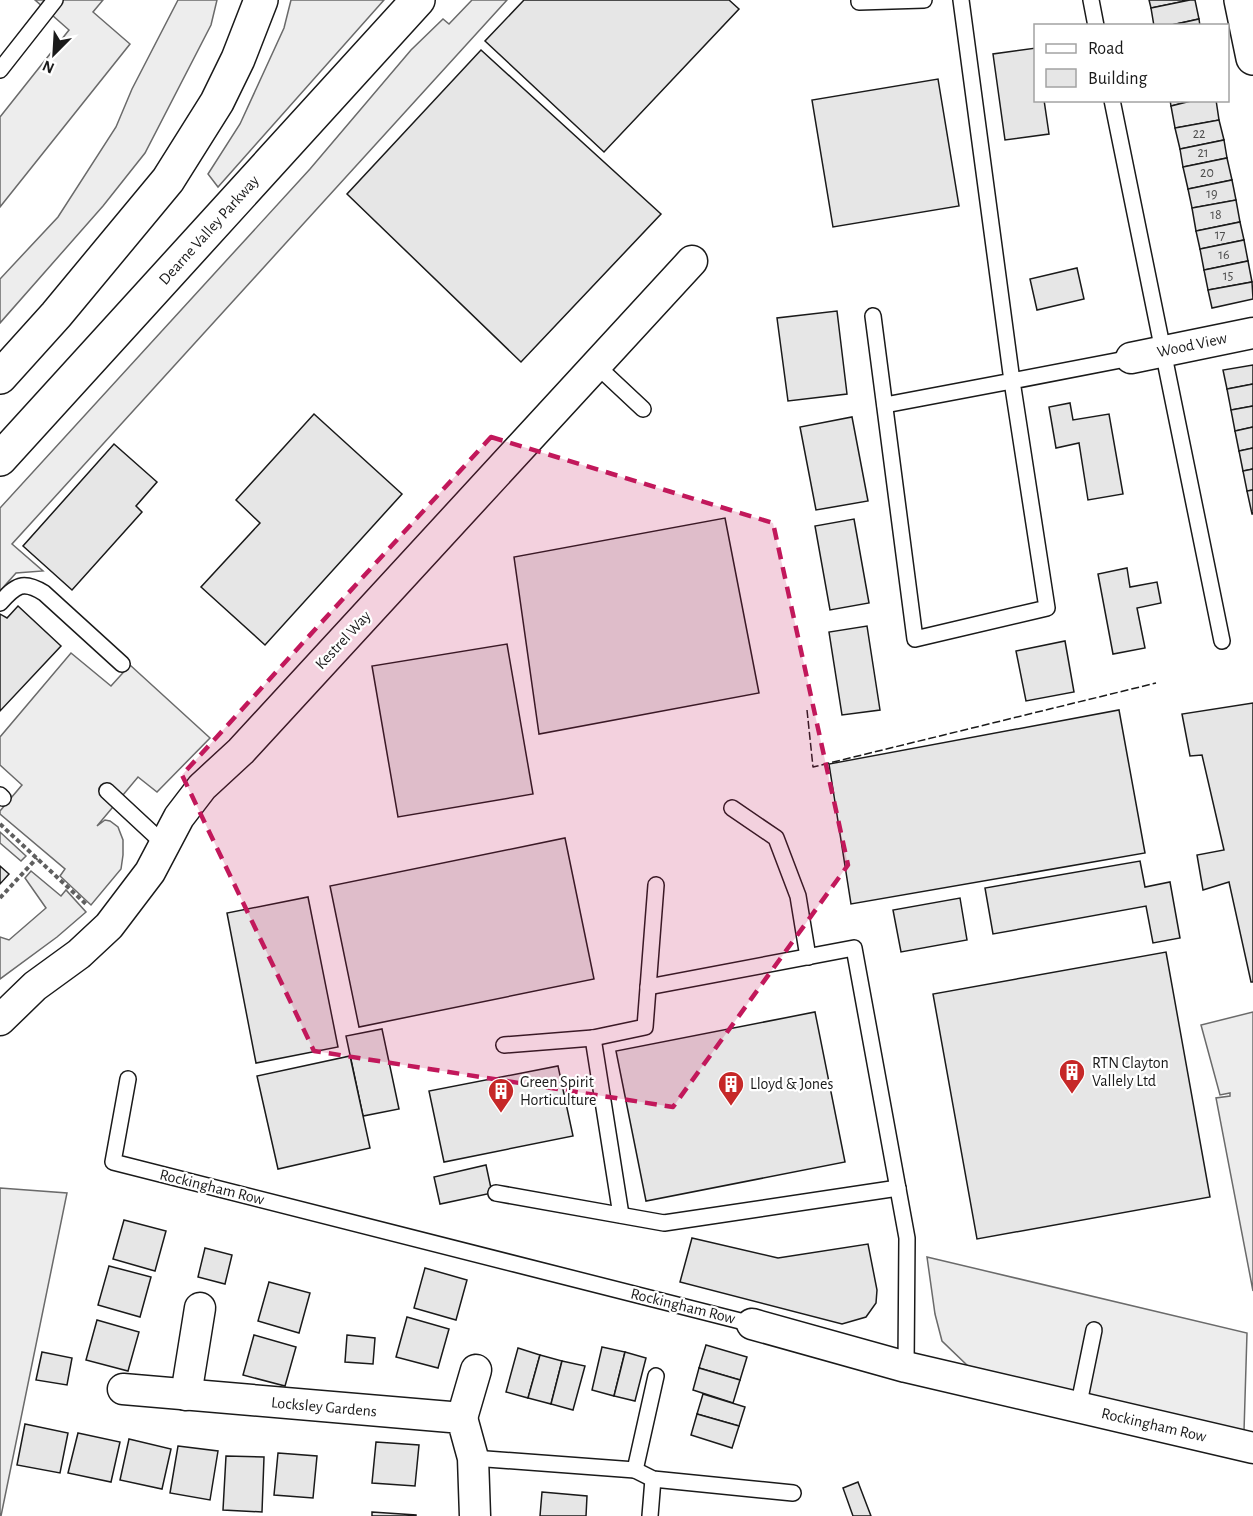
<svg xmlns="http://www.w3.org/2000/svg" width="1253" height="1516" viewBox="0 0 1253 1516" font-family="'Alegreya Sans',sans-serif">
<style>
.built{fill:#ededed;stroke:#6a6a6a;stroke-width:1.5}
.building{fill:#e6e6e6;stroke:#1a1a1a;stroke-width:1.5}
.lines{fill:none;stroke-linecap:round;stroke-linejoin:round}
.lane-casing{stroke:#1a1a1a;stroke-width:18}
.street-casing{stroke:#1a1a1a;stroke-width:33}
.highway-casing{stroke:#1a1a1a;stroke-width:36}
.path{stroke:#5f5f5f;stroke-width:4;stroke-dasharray:4.5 3;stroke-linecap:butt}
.lane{stroke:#fff;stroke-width:15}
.street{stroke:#fff;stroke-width:30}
.highway{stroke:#fff;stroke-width:33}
.fence{stroke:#1a1a1a;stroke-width:1.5;stroke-dasharray:8 3;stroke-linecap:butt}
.marked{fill:#c2185b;fill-opacity:0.2;stroke:#c2185b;stroke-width:4.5;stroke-dasharray:12 8;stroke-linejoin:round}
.labels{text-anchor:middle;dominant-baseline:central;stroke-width:4.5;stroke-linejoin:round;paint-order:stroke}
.number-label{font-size:14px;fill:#4d4d4d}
.street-label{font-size:16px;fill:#1a1a1a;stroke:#fff}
.poi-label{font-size:16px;fill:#1a1a1a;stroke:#fff;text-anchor:start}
</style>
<rect width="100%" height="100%" fill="#fff"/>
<!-- built -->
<g class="built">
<path d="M35 0H103L93 12 130 44 0 207V117L69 30Z"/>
<path d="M178 0H217L211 25 145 153 103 206 0 323V279L58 217 116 127 132 89Z"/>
<path d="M291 0H384L218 187 208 174 240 124 284 28Z"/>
<path d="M472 0H507L12 544 43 571 16 573 0 591V508L310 169 411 50 443 19 449 24Z"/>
<path d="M71 653 111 686 130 665 210 738 157 792 138 777 97 826 105 820 110 821 118 827 123 840V855L121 869 91 905 60 876 65 869 0 814V811L22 785 0 765V737Z"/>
<path d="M0 832 26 856 21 861 0 843Z"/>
<path d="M31 871 61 896 66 890 86 912 57 937 0 979V937L9 940 46 908 25 878Z"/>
<path d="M1253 1012V1291L1216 1098 1230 1096V1093L1220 1095 1201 1025Z"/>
<path d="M0 1188 67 1193 1 1516H0Z"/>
<path d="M927 1257 1247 1333 1244 1431 968 1366 942 1341 935 1314Z"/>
</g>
<!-- building -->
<g class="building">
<path d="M524 0H729L739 9 604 152 485 41Z"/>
<path d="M1149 0H1190L1151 8Z"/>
<path d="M1190 0H1195L1199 19 1167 26H1154L1151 8Z"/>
<path d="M1199 19 1200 26H1167Z"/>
<path d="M1036 48V100H1044L1049 134 1005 140 993 54Z"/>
<path d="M481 50 661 214 521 362 347 194Z"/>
<path d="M938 79 959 206 833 227 812 100Z"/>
<path d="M1170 100H1195L1171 106Z"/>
<path d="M1195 100H1216L1219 120 1175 128 1171 106Z"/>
<path d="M1219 120 1224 140 1180 149 1175 128Z"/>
<path d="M1224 140 1227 158 1183 167 1180 149Z"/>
<path d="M1227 158 1232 180 1188 189 1183 167Z"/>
<path d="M1232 180 1236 200 1192 208 1188 189Z"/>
<path d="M1236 200 1240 222 1196 231 1192 208Z"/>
<path d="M1240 222 1244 240 1200 249 1196 231Z"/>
<path d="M1244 240 1248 261 1204 270 1200 249Z"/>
<path d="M1248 261 1252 282 1208 290 1204 270Z"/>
<path d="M1077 268 1084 299 1037 310 1030 279Z"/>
<path d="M1252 282 1253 299 1212 308 1208 290Z"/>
<path d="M837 311 847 394 788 401 777 318Z"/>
<path d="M1253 365V384L1227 389 1223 370Z"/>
<path d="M1253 384V406L1231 410 1227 389Z"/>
<path d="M1070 403 1073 420 1109 414 1123 494 1088 500 1079 443 1056 448 1049 407Z"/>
<path d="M1253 406V427L1235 431 1231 410Z"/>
<path d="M314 414 402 494 265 645 201 587 260 523 236 500Z"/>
<path d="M852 417 868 501 816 510 800 427Z"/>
<path d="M1253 427V448L1239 451 1235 431Z"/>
<path d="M114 444 157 482 136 506 142 512 72 590 23 546Z"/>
<path d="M1253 448V469L1243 471 1239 451Z"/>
<path d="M1253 469V490L1247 491 1243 471Z"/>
<path d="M1253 490V514H1252L1247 491Z"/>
<path d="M725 518 759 693 539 734 514 557Z"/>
<path d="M854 519 869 603 830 610 815 526Z"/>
<path d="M1127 568 1130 587 1157 582 1161 603 1137 608 1145 648 1113 654 1098 574Z"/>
<path d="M18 606 61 646 0 711V614L7 618Z"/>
<path d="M867 626 880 710 842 715 829 632Z"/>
<path d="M1065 641 1074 692 1026 701 1016 651Z"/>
<path d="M507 644 533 794 398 817 372 666Z"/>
<path d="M1253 703V982H1251L1229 882 1203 890 1197 855 1224 850 1202 755 1190 756 1182 714Z"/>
<path d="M1119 710 1145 853 851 904 829 764Z"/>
<path d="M565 838 594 979 359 1027 330 886Z"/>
<path d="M1140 861 1145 887 1170 882 1180 938 1153 943 1146 906 993 934 985 888Z"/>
<path d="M0 866 9 874 0 884Z"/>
<path d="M308 897 338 1047 256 1063 227 913Z"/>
<path d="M960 898 967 940 901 952 893 910Z"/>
<path d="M1166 952 1210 1197 977 1239 933 994Z"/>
<path d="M815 1012 845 1162 646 1201 616 1051Z"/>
<path d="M382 1029 399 1109 363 1116 346 1036Z"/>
<path d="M350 1056 370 1148 278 1169 257 1076Z"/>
<path d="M558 1066 573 1136 444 1162 429 1091Z"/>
<path d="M486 1165 492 1193 440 1204 434 1177Z"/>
<path d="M124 1220 166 1231 155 1271 113 1259Z"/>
<path d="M692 1238 778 1258 868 1244 877 1290 876 1303 866 1317 842 1324 680 1282Z"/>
<path d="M205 1248 232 1255 225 1284 198 1277Z"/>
<path d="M109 1266 151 1277 140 1317 98 1305Z"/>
<path d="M425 1268 467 1280 456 1320 414 1308Z"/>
<path d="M269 1282 310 1293 299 1333 258 1321Z"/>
<path d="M407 1317 449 1329 438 1368 396 1357Z"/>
<path d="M97 1320 139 1332 128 1371 86 1360Z"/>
<path d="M254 1335 296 1347 285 1386 243 1375Z"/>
<path d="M347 1335 375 1338 373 1364 345 1362Z"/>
<path d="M706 1345 747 1357 740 1380 699 1368Z"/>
<path d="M602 1347 625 1352 614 1396 592 1390Z"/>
<path d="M518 1348 540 1355 528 1398 506 1392Z"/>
<path d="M42 1352 72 1358 67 1385 36 1380Z"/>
<path d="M625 1352 646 1358 635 1401 614 1396Z"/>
<path d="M540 1355 562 1361 551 1404 528 1398Z"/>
<path d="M562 1361 585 1366 573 1410 551 1404Z"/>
<path d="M699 1368 740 1380 733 1403 693 1390Z"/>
<path d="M703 1394 745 1407 739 1426 697 1414Z"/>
<path d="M697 1414 739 1426 732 1448 691 1435Z"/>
<path d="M25 1424 68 1433 60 1473 17 1465Z"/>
<path d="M78 1433 120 1442 111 1482 68 1473Z"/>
<path d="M129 1439 171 1449 162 1489 120 1480Z"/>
<path d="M376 1442 419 1445 415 1486 372 1483Z"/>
<path d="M178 1446 218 1451 210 1500 170 1493Z"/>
<path d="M278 1453 317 1456 313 1498 274 1495Z"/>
<path d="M226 1456 264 1457 262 1512 223 1510Z"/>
<path d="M858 1482 871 1516H853L843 1488Z"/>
<path d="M542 1492 587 1496 586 1516H540Z"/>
<path d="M372 1512 416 1515V1516H372Z"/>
</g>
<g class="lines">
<!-- lane casing -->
<g class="lane-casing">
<g id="lane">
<path d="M859 0V2L924 0"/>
<path d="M1091 0 1096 26"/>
<path d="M0 70 55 0"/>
<path d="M1112 100 1222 641"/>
<path d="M873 316 915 639 1047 608 1012 381 1131 358"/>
<path d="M596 365 643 409"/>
<path d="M885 405 1012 381 961 0"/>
<path d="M0 603C16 585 23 580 44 593L122 664"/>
<path d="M107 791 164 844"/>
<path d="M0 795 3 798"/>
<path d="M732 808 776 838 798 896 808 957"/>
<path d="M648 987 854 948 907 1238 906 1367"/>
<path d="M593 1038 621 1215"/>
<path d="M504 1045 593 1038 645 1027 656 885"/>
<path d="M128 1079 113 1162 752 1324"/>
<path d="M496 1193 664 1223 898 1188"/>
<path d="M1078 1408 1094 1330"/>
<path d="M473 1458 635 1470 656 1376"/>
<path d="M635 1470 653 1479 793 1493"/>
<path d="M650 1516 653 1479"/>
</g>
</g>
<!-- street casing -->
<g class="street-casing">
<g id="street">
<path d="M1131 358 1253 333"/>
<path d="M0 1020 35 986 79 954 109 926 150 872 179 817 202 787 241 751 692 261"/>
<path d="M752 1324 906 1367 1253 1448"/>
<path d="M123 1389 462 1418 473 1458 475 1516"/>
<path d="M186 1395 200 1308"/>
<path d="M462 1418 476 1370"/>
</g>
</g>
<!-- highway casing -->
<g class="highway-casing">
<g id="highway">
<path d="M1241 0 1253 58"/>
<path d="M0 377 56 315 168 180 217 102 238 59 261 0"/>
<path d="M0 459 418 0"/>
</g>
</g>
<!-- path -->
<g class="path">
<path d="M0 824 87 905"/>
<path d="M0 898 37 858"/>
</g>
<!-- lane -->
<use href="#lane" class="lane"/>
<!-- street -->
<use href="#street" class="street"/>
<!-- highway -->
<use href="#highway" class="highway"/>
<!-- fence -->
<path class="fence" d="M807 710 813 767 1156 683"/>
</g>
<!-- marked area -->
<path class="marked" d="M491 437 773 523 848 865 673 1107 314 1051 182 775Z"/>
<!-- icons -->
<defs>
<g id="building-pin" transform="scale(1.35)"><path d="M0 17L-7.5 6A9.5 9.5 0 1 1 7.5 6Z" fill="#c62828" stroke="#fff"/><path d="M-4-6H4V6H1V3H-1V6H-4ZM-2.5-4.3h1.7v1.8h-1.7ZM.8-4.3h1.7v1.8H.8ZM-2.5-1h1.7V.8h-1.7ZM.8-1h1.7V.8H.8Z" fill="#fff"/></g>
</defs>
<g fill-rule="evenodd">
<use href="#building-pin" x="1072" y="1072"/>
<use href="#building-pin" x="731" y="1084"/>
<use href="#building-pin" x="501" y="1091"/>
</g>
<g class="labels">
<!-- number labels -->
<g class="number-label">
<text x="1199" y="134">22</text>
<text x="1203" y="153">21</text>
<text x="1207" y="173">20</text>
<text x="1212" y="194">19</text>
<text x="1216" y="215">18</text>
<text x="1220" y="235">17</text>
<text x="1224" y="255">16</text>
<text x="1228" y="276">15</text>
</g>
<!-- street labels -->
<g class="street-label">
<text transform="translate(209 230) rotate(-48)">Dearne Valley Parkway</text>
<text transform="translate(1192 345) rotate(-12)">Wood View</text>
<text transform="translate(343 640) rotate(-47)">Kestrel Way</text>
<text transform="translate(212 1187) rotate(14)">Rockingham Row</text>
<text transform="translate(683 1306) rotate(14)">Rockingham Row</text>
<text transform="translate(324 1407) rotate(5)">Locksley Gardens</text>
<text transform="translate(1154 1425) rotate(13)">Rockingham Row</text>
</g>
<!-- poi labels -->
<g class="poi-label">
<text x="1092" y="1063">RTN Clayton<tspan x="1092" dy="18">Vallely Ltd</tspan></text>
<text x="520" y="1082">Green Spirit<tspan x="520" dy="18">Horticulture</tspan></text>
<text x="750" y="1084">Lloyd &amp; Jones</text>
</g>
</g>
<!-- legend -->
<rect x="1034" y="24" width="195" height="78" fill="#ffffff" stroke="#a3a3a3" stroke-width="1.5"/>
<rect x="1046" y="44" width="30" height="9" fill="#ffffff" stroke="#a3a3a3" stroke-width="1.5"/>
<text x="1088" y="54" font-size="18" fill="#1a1a1a">Road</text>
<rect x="1046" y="69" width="30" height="18" fill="#e6e6e6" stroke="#a3a3a3" stroke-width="1.5"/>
<text x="1088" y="84" font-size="18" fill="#1a1a1a">Building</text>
<!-- north arrow -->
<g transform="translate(54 54) rotate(204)" stroke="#ffffff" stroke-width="4.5" paint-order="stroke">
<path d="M0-4.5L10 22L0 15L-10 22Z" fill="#1a1a1a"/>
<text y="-9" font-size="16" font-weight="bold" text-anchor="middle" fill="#1a1a1a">N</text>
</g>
</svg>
